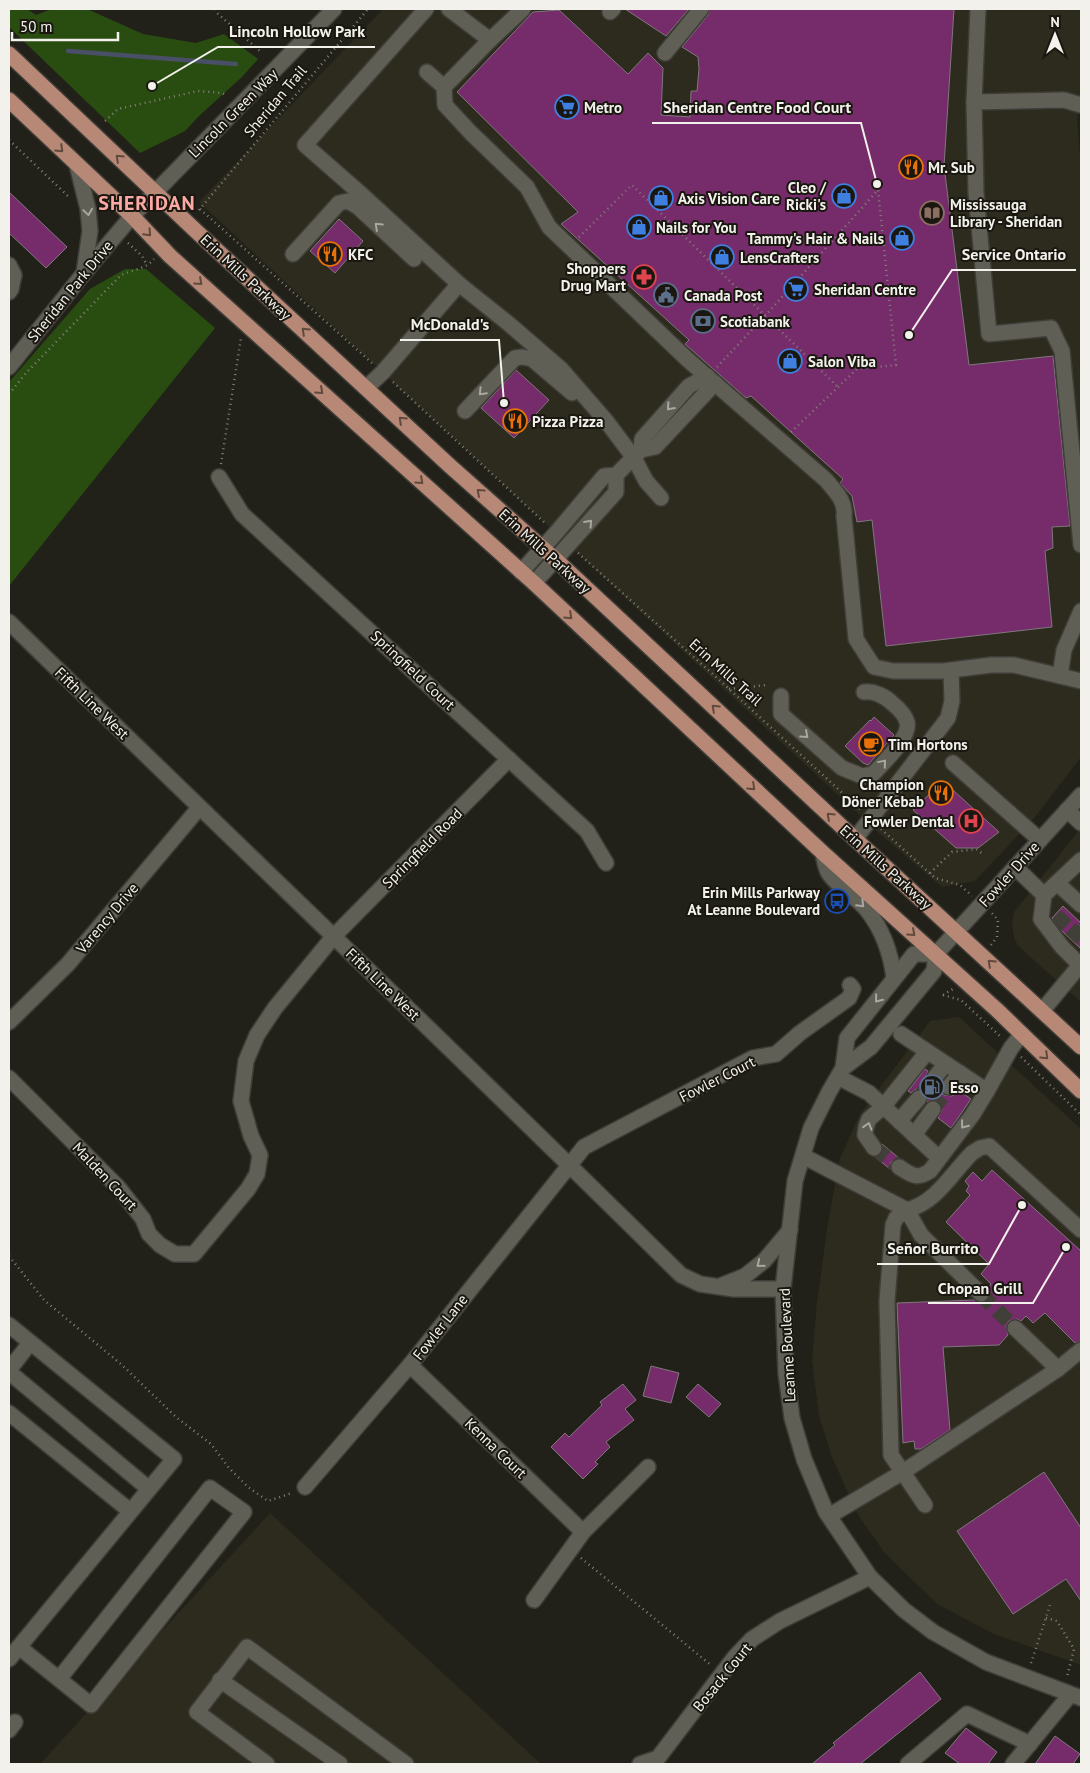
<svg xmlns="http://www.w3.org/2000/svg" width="1090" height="1773" viewBox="0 0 1090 1773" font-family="'PT Sans',sans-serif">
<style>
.built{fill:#2d2b1d}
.green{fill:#294d10}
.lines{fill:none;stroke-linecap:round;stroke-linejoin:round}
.stream{stroke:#494f67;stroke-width:4.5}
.building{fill:#762c6a;stroke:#7f777d}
.minor-tunnel{stroke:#414038;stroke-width:15;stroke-dasharray:15 8;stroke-linecap:butt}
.minor-casing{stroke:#3f3d38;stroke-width:18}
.major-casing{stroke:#3f3d38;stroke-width:18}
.path{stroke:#83827b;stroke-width:2.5;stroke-dasharray:1 4;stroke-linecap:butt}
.minor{stroke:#605f56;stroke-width:15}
.major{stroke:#b68875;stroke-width:15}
.oneway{stroke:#604a3d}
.oneway2{stroke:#a9a8a0}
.labels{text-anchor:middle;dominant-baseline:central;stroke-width:4;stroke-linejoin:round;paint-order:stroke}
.street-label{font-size:15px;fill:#f2f1eb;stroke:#191710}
.poi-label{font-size:15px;font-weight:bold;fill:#f2f1eb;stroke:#191710;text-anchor:start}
.district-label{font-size:20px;font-weight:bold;letter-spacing:1px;fill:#fca8a4;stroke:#191710}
.leader{fill:none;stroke:#f2f1eb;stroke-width:2}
.callout-dot{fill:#f2f1eb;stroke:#191710;stroke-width:2}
.callout-label{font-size:16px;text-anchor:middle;font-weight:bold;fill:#f2f1eb;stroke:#191710;stroke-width:4;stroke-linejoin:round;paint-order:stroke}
</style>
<rect width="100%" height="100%" fill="#222119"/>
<!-- built -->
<g class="built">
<path d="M383 9H1081V96L1077 120 1081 165V757L1035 817 975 881 942 887 879 833 199 202Z"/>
<path d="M1081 828V1002L1018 946 1014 937 1012 924 1014 912Z"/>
<path d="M959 1017 1081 1129V1665L994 1634 937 1604 884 1552 858 1515 832 1457 819 1416 812 1360 817 1302 828 1223 840 1158 860 1114 930 1021Z"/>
<path d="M270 1513 541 1764H40Z"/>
</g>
<!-- green -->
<g class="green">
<path d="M9 9H27L36 15 52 9H87L143 34 196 43 224 34 258 59 242 77 200 115 185 131 140 153 9 27Z"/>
<path d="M125 269H146L215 328 9 586V382L90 289Z"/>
</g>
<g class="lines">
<!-- stream -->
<path class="stream" d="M68 51 236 64"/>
</g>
<!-- building -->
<g class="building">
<path d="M625 9H689L666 36Z"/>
<path d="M710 9H954L944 166 969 365 1053 356 1070 526 1052 527 1053 548 1045 551 1052 627 886 646 872 520 857 522 852 496 840 483 843 479 751 396 746 398 685 344 689 340 561 224 578 212 457 92 533 12 559 10 628 74 648 53 663 68 661 115 690 117 691 91H697L699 69 698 57 682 47 708 15Z"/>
<path d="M9 192 67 247 46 268 9 233Z"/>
<path d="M339 219 363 241 335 273 310 251Z"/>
<path d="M516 370 549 400 514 438 481 408Z"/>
<path d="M874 717 894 735 868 765 863 763 845 746 870 720 871 721Z"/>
<path d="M943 781 999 832 978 848H956L913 810Z"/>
<path d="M1063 906 1081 923V949L1062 931 1052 918Z"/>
<path d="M925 1069 928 1071 926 1076 929 1084 934 1086 940 1085V1090L944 1095 952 1096 960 1091 971 1099 951 1128 938 1118 942 1110 939 1102 934 1100 927 1102 928 1095 921 1089H916L911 1093 908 1091Z"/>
<path d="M882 1144 899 1158 891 1162 890 1169 875 1157 882 1152Z"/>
<path d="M992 1170 1081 1251V1341L1075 1343 1045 1313 1033 1323 1026 1316 1021 1321 1017 1319 1009 1321 1006 1326 1008 1335 999 1345 943 1347 950 1430 921 1449H915L914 1441 903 1443 897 1303 974 1300 983 1303 988 1300 990 1292 988 1288 991 1284 981 1274 989 1264 946 1222 970 1195 966 1191 969 1186 965 1181 973 1172 982 1181Z"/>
<path d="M651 1366 679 1373 671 1403 643 1396Z"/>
<path d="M623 1384 636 1400 625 1409 634 1420 606 1442 610 1447 595 1462 598 1464 583 1479 551 1447 565 1433 569 1437 602 1405 600 1402Z"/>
<path d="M698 1384 721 1404 709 1417 686 1397Z"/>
<path d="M1044 1472 1081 1528V1601L1066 1579 1013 1614 957 1531Z"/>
<path d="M920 1672 941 1699 860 1764H812L835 1745 833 1743Z"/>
<path d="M966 1728 997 1752 988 1764H960L945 1753Z"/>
<path d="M1055 1736 1080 1754 1073 1764H1035Z"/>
</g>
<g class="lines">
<!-- minor-tunnel -->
<g class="minor-tunnel">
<path d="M1056 926 1069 912"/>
<path d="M1071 939 1081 928"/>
<path d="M919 1098 935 1077"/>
<path d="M933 1109 949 1087"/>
<path d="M874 1148 899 1167"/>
<path d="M981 1294 1015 1328"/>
</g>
<!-- minor casing -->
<g class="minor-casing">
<g id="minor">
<path d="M449 9 490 40"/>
<path d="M978 9 974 102 976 193 989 334 1051 328 1062 351 1081 545"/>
<path d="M610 12 613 9"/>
<path d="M665 53 701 9"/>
<path d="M427 72 444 87 445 105 471 133 527 187 549 227 688 360 826 480C835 491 846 501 844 516L856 639 874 667 893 671H943L991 665H1014L1081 681"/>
<path d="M444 87 490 40 523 9"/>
<path d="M974 102 1064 100 1081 105"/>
<path d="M77 165 88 209 90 231 84 273"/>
<path d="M293 254 339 203 348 201 358 207 414 259"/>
<path d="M9 265 14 275 11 289 9 292"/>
<path d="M459 284 509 324 561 369 607 422 634 458 646 481 661 498"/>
<path d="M9 367 84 273 132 216 334 9"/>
<path d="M366 388 383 372 459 284 361 194 305 145 426 9"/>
<path d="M465 411 515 358 522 357 532 359 572 393"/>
<path d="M641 450 642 439 689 386 707 376"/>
<path d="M219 477 242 514 587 831 606 863"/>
<path d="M521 572 556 533 604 476 616 475 641 450 655 447 715 383"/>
<path d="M534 583 616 492V475"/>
<path d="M9 622C232 840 459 1055 681 1275L700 1284 734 1289H783"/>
<path d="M1060 676 1064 650 1081 611"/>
<path d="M781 696V714L842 768 862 776 873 774C883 763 911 737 907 722 905 715 897 707 892 703 885 696 874 691 864 692"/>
<path d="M953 763 1040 840"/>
<path d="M1067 810 1081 823"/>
<path d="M855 839 948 718 952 701 951 671"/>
<path d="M823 853C824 859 825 866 828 872 834 884 858 898 867 910 882 929 891 954 894 978"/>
<path d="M1015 867 1044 895 1081 860"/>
<path d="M1057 883 1081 905"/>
<path d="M936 954H914L847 1038 843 1068 829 1092 811 1128 795 1181 783 1289 786 1373 792 1418 804 1459 826 1512 870 1577 904 1610 933 1632 986 1662 1081 1698"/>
<path d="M936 954 1081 795"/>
<path d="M1042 1011 1080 965 1062 947 1041 919 1044 895"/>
<path d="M9 1022 68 964 199 808"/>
<path d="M901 1034 987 1091 1011 1048 1022 1034"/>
<path d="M843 1068 871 1047 934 971 936 954"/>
<path d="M838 1077 869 1093 939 1158"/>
<path d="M935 1077 946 1064"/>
<path d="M9 1078 118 1187 143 1219 149 1234 160 1245 175 1254H194L248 1189 257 1174 260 1155 251 1136 241 1101 246 1061 257 1035 275 1008 334 936 509 759"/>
<path d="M949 1087 960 1073"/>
<path d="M899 1121 919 1098"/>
<path d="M914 1135 933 1109"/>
<path d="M874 1148 865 1135 866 1127 869 1119 883 1107 927 1052"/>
<path d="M803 1156 907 1210C937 1202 951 1174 972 1153L980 1148 989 1146 1081 1230"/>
<path d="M899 1167C912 1175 916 1180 930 1171L973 1114 987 1091"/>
<path d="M720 1286 745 1276 764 1261 790 1230"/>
<path d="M9 1325 174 1459 9 1659"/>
<path d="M1015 1328 1058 1369"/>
<path d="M410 1365 583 1532"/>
<path d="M9 1370 30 1343"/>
<path d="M9 1372 149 1489"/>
<path d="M9 1413 130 1511"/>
<path d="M305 1487 410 1365 584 1147 753 1058 776 1054 800 1033 849 998 853 989 850 985"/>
<path d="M925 1505 891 1455 887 1301 893 1225 896 1218 907 1210 921 1235 981 1294"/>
<path d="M829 1516 903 1472 1058 1369 1081 1350"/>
<path d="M534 1600 583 1532 648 1467"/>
<path d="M19 1647 91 1705 244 1512 210 1488 59 1679"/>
<path d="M220 1680 340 1764"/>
<path d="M9 1730 15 1722"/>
<path d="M267 1764 197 1712 247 1647 406 1764"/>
<path d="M640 1764 658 1758 734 1658 752 1639 780 1621 870 1577"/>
<path d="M908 1764 967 1714 1030 1744"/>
<path d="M1013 1764 1070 1695"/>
</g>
</g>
<!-- major casing -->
<g class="major-casing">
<g id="major">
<path d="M9 54 196 231 450 466 555 559 855 839 1081 1047"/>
<path d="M9 100 132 216 170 256 534 583 823 853 997 1010 1081 1091"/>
</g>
</g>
<!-- path -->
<g class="path">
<path d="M215 9 217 13 261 52"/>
<path d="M105 121 118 109 198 91 222 93 226 95"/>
<path d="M9 140 69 197"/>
<path d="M200 209 372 363"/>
<path d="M199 210 368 9"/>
<path d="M579 237 632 185 838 387"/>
<path d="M128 243 142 256 147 265"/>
<path d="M717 367 765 316 878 190"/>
<path d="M393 382 546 524"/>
<path d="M9 394 26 373 121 275C132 270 146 269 154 259"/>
<path d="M791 432 857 369 896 365 878 190"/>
<path d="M221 464 241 338"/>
<path d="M578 553 716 677 861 810"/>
<path d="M729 689 767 685"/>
<path d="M881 829 935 878 960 885 972 896"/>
<path d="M930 873 952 852 976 849 983 854"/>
<path d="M991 945 997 937 998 920 991 912"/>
<path d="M943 995 953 989"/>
<path d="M943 995 961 1000 1001 1037"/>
<path d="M1021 1057 1081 1115"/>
<path d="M9 1256 44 1300 122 1365 176 1417 211 1444 229 1468 248 1487 268 1501 292 1493"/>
<path d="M581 1558 712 1666"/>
<path d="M1046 1618 1057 1621 1074 1649 1067 1677"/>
<path d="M1031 1663 1050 1605"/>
</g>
<!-- minor -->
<use href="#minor" class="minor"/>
<!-- major -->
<use href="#major" class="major"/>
</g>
<!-- one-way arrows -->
<defs><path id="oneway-chevron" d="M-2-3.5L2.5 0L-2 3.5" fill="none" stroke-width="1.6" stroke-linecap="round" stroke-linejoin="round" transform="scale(1.25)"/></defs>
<g class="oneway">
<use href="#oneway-chevron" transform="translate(60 149) rotate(44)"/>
<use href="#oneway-chevron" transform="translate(119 158) rotate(-137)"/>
<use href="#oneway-chevron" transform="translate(148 233) rotate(47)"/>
<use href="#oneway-chevron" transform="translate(199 282) rotate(42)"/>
<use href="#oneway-chevron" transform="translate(305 331) rotate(-137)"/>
<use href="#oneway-chevron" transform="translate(320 391) rotate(42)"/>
<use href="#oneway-chevron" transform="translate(402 420) rotate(-137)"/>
<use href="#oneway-chevron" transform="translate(420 481) rotate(42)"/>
<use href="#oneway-chevron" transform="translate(480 492) rotate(-138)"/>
<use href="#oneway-chevron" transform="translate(569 616) rotate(43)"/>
<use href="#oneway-chevron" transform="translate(715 708) rotate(-137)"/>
<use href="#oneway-chevron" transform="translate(752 787) rotate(43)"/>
<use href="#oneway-chevron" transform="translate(830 816) rotate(-137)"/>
<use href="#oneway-chevron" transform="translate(912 933) rotate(42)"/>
<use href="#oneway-chevron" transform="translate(991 963) rotate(-137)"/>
<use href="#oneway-chevron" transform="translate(1045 1056) rotate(44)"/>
</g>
<g class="oneway2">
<use href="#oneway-chevron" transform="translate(88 212) rotate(82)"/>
<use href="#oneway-chevron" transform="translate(378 226) rotate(-137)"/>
<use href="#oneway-chevron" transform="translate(482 392) rotate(134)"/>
<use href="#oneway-chevron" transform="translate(670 407) rotate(132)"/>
<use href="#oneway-chevron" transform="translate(589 523) rotate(-48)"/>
<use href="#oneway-chevron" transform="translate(805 735) rotate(42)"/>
<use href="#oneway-chevron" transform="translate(883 763) rotate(-50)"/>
<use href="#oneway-chevron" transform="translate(861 904) rotate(45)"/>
<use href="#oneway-chevron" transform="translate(878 999) rotate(129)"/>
<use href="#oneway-chevron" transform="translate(964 1125) rotate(128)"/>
<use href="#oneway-chevron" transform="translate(868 1126) rotate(-73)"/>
<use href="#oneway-chevron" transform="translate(760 1264) rotate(141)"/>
</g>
<!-- icons -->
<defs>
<g id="supermarket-ring" transform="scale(1.25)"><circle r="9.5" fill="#191710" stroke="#3f7fe0" stroke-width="1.5"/><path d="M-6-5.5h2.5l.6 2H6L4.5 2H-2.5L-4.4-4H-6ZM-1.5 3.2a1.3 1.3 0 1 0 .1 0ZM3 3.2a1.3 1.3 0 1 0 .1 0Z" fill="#3f7fe0"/></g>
<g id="restaurant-ring" transform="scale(1.25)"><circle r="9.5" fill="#191710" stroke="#e8710a" stroke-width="1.5"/><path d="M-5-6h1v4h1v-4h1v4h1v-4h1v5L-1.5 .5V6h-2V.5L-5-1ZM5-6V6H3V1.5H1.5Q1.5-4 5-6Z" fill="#e8710a"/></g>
<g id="shop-ring" transform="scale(1.25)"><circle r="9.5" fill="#191710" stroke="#3f7fe0" stroke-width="1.5"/><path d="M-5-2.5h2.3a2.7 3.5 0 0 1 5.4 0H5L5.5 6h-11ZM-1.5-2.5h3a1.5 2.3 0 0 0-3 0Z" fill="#3f7fe0"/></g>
<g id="library-ring" transform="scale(1.25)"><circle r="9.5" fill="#191710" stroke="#8d6e63" stroke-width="1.5"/><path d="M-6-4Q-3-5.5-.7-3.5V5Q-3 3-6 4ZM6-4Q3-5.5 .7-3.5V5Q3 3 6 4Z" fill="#8d6e63"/></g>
<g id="pharmacy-ring" transform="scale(1.25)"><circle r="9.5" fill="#191710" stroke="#e0444e" stroke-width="1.5"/><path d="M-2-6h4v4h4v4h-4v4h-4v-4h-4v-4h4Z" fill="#e0444e"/></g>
<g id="civic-ring" transform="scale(1.25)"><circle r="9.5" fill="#191710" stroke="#5c6f8a" stroke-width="1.5"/><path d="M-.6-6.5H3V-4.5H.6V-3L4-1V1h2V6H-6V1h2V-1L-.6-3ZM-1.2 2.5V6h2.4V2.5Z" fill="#5c6f8a"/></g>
<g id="bank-ring" transform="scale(1.25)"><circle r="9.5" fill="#191710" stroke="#5c6f8a" stroke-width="1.5"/><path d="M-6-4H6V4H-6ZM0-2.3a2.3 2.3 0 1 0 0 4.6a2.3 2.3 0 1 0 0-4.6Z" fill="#5c6f8a"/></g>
<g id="cafe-ring" transform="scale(1.25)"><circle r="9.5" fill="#191710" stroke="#e8710a" stroke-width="1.5"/><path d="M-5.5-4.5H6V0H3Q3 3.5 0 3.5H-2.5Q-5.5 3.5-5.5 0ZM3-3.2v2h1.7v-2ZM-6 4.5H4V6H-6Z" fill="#e8710a"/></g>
<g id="hospital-ring" transform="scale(1.25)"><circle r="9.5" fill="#191710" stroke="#e0444e" stroke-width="1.5"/><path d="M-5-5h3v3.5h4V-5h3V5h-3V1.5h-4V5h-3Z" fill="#e0444e"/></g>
<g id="bus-ring" transform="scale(1.25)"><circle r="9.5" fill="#191710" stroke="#1a4fb4" stroke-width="1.5"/><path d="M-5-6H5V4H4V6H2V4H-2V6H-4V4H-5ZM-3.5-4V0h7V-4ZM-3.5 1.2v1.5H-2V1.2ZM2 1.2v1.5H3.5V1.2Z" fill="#1a4fb4"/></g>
<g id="fuel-ring" transform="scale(1.25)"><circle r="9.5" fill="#191710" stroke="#5c6f8a" stroke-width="1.5"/><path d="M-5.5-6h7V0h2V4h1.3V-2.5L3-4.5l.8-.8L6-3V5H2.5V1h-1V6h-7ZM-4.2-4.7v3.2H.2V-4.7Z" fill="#5c6f8a"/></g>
</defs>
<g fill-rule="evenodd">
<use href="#supermarket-ring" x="567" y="107"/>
<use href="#restaurant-ring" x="911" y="167"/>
<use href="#shop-ring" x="844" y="196"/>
<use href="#shop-ring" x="661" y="198"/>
<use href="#library-ring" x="932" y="213"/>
<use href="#shop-ring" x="639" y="227"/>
<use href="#shop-ring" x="902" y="238"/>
<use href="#restaurant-ring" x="330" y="254"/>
<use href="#shop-ring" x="722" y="257"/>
<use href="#pharmacy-ring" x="644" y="277"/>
<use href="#supermarket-ring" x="796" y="289"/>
<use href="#civic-ring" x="666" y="295"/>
<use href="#bank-ring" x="703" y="321"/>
<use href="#shop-ring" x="790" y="361"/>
<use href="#restaurant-ring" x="515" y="421"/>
<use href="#cafe-ring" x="871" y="744"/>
<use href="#restaurant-ring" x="941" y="793"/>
<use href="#hospital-ring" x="971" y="821"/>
<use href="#bus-ring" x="837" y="901"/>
<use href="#fuel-ring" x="932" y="1087"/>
</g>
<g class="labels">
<!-- street labels -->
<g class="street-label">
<text transform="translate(275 101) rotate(-50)">Sheridan Trail</text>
<text transform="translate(233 113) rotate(-45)">Lincoln Green Way</text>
<text transform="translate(246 277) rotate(43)">Erin Mills Parkway</text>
<text transform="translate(70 291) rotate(-51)">Sheridan Park Drive</text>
<text transform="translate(545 551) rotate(42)">Erin Mills Parkway</text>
<text transform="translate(413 670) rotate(43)">Springfield Court</text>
<text transform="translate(726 672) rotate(42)">Erin Mills Trail</text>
<text transform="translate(92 703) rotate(44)">Fifth Line West</text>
<text transform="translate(422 848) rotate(-45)">Springfield Road</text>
<text transform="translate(886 867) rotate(42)">Erin Mills Parkway</text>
<text transform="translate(1009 874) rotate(-48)">Fowler Drive</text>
<text transform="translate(107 918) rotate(-50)">Varency Drive</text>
<text transform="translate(383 984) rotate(44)">Fifth Line West</text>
<text transform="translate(717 1079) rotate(-27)">Fowler Court</text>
<text transform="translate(105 1176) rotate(47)">Malden Court</text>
<text transform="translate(440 1327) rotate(-52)">Fowler Lane</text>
<text transform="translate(787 1345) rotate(-93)">Leanne Boulevard</text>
<text transform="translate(496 1448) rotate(44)">Kenna Court</text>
<text transform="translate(722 1677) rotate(-51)">Bosack Court</text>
</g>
<!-- poi labels -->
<g class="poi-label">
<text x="584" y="107">Metro</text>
<text x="928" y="167">Mr. Sub</text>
<text x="826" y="187" text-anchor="end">Cleo /<tspan x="826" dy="17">Ricki's</tspan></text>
<text x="678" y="198">Axis Vision Care</text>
<text x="950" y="204">Mississauga<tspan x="950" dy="17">Library - Sheridan</tspan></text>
<text x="656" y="227">Nails for You</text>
<text x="884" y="238" text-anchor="end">Tammy's Hair &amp; Nails</text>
<text x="348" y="254">KFC</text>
<text x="740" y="257">LensCrafters</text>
<text x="626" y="268" text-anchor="end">Shoppers<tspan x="626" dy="17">Drug Mart</tspan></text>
<text x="814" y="289">Sheridan Centre</text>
<text x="684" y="295">Canada Post</text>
<text x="720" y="321">Scotiabank</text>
<text x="808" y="361">Salon Viba</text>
<text x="532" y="421">Pizza Pizza</text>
<text x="888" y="744">Tim Hortons</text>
<text x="924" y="784" text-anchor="end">Champion<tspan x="924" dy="17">Döner Kebab</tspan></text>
<text x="954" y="821" text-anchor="end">Fowler Dental</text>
<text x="820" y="892" text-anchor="end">Erin Mills Parkway<tspan x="820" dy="17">At Leanne Boulevard</tspan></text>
<text x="950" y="1087">Esso</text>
</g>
<!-- district labels -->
<g class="district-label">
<text x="147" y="203">SHERIDAN</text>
</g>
</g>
<!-- callouts -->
<path class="leader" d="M152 86L218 47H375M877 184L861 123H652M909 335L952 270H1076M504 403L499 340H400M1022 1205L989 1264H877M1066 1247L1033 1303H928"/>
<g class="callout-dot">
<circle cx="152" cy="86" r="5"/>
<circle cx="877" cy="184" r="5"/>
<circle cx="909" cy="335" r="5"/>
<circle cx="504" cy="403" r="5"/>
<circle cx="1022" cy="1205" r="5"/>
<circle cx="1066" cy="1247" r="5"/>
</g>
<g class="callout-label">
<text x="297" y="37">Lincoln Hollow Park</text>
<text x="757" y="113">Sheridan Centre Food Court</text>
<text x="1014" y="260">Service Ontario</text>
<text x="450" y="330">McDonald's</text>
<text x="933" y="1254">Señor Burrito</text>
<text x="980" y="1294">Chopan Grill</text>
</g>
<!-- border -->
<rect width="1090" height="1773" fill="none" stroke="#f2f1eb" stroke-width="20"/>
<!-- north arrow -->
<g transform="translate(1055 35)" stroke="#191710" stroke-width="4" paint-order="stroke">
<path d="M0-4L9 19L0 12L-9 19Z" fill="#f2f1eb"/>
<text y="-8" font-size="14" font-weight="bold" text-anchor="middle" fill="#f2f1eb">N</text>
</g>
<!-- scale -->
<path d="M12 32v8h106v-8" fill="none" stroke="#f2f1eb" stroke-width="2.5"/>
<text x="20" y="32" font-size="15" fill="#f2f1eb" stroke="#191710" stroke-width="4" paint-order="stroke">50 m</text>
</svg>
